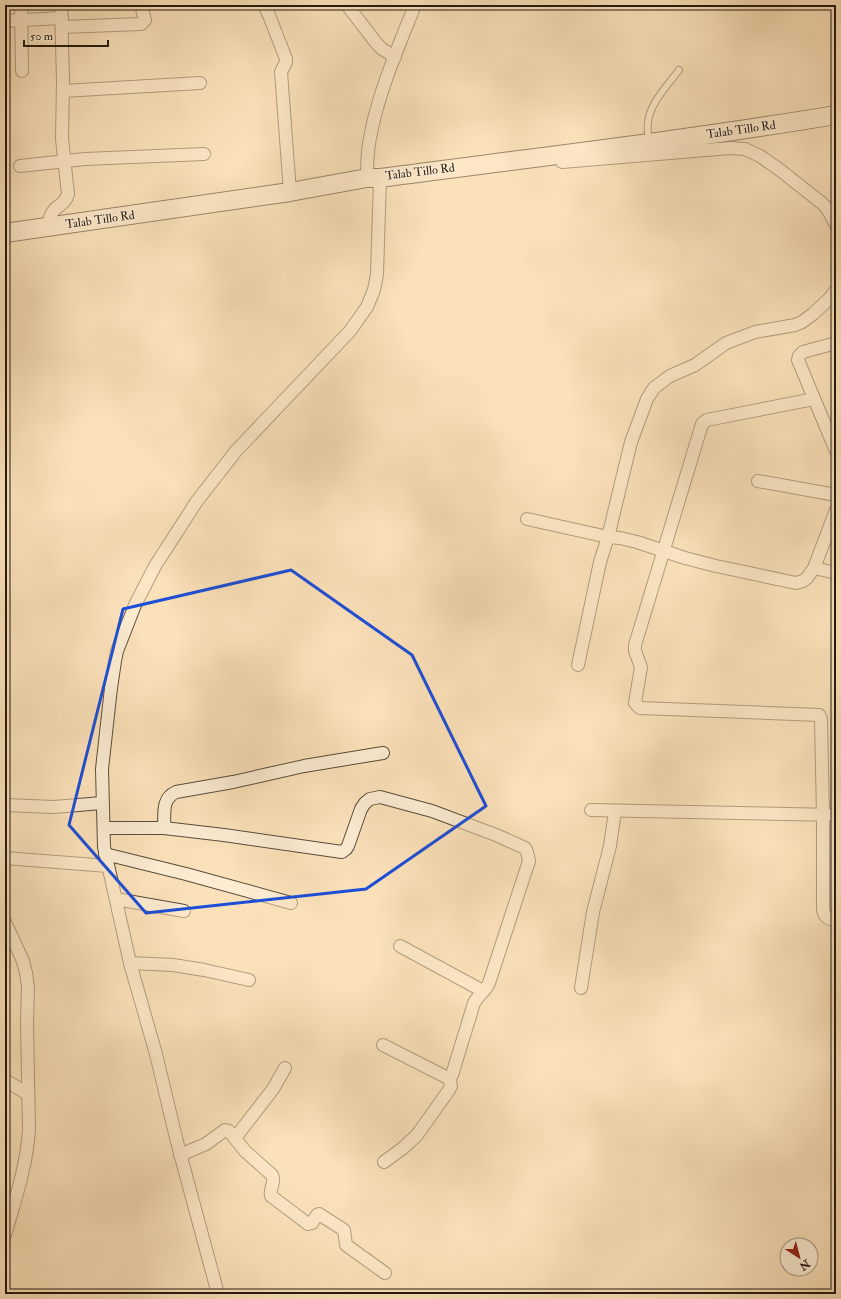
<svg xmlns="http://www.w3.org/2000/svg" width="841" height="1299" viewBox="0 0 841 1299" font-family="'IM FELL Double Pica',serif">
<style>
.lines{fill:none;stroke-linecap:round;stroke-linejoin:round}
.service-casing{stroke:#594c3a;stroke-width:8}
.minor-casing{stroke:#594c3a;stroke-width:14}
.secondary-casing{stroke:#231a0f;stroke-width:20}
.service{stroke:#fcecd2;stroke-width:6}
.minor{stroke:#fcecd2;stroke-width:12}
.secondary{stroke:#fcecd2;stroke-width:18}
.marked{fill:none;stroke:#1d4ed8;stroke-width:3;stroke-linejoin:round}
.labels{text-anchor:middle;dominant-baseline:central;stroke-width:3;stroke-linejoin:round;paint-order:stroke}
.street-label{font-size:12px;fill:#231a0f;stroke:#fcecd2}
</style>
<rect width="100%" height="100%" fill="#fbe1ba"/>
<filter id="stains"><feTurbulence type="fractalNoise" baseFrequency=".005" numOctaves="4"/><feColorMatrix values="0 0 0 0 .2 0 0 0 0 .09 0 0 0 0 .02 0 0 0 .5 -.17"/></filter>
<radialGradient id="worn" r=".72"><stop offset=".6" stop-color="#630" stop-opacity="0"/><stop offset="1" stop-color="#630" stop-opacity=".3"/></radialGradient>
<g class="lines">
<!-- service casing -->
<g class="service-casing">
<path id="service" d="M649 141C648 135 647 129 648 122 650 103 668 85 679 70"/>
</g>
<!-- minor casing -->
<g class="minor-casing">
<g id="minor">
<path d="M21 5 22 71"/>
<path d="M264 5 269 15 286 59V62L281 72 290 192"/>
<path d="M347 5 377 44 382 49 395 57"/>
<path d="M5 21 62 18"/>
<path d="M62 27 141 24 145 20 141 5"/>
<path d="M63 91 200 83"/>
<path d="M562 162 730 148 745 149 760 156 780 170 823 204 828 210 836 225"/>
<path d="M20 166 85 159 204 154"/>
<path d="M367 178C367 165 367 151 370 138 378 93 398 48 415 5"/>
<path d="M48 227C49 220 50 214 55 209 61 204 66 202 68 194L62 139 63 81 61 5"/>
<path d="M836 343 803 352 799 356 798 360 836 451"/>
<path d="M814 399 707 420 702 424 635 645V651L641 667 635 703 640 708 819 715 821 719 823 815V909C824 916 828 920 836 920"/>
<path d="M758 481 836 495"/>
<path d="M527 519 608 537 620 538 637 542 685 558 716 566 796 583 803 581 807 578 814 568 836 510"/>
<path d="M814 568 836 573"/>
<path d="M578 665 600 562 608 537 631 442 647 399 654 388 670 376 695 365 726 343 755 332 795 325 802 322 813 314 829 299 836 290"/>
<path d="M5 805 54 807 102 803"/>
<path d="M591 810 836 815"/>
<path d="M104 828H164L224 835 342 852 346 849 348 846 361 809 365 803 370 799 380 797 432 811 496 835 525 848 527 852 529 861 489 983C486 991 478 995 474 1003L452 1075 448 1078 446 1077 383 1045"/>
<path d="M164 828C165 814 161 799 176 792L233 782 304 766 383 753"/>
<path d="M105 854 186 874 291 903"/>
<path d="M5 858 108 866"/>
<path d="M116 899 184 911"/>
<path d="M5 922 23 961 26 973 28 987 27 1023 29 1129C27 1165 15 1200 5 1235"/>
<path d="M400 946 483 991"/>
<path d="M130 963 173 965 204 970 249 980"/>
<path d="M581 988 593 912 610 846 615 811"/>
<path d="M5 1080 28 1094"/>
<path d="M235 1138 273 1089 285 1068"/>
<path d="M180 1155 206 1144 225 1130 229 1131 245 1151 272 1175C276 1182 269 1188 271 1196L308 1224 312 1223 317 1215 319 1214 344 1230 346 1245 385 1273"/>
<path d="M384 1162 403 1148 417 1135 449 1090 451 1086 449 1077"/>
<path d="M218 1294 177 1142 156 1054 130 963 104 847 102 769 111 688 115 661 117 651 135 605 155 566 197 501 236 451 350 331 367 307 374 290 377 274 380 178"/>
</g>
</g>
<!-- secondary casing -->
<g class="secondary-casing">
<path id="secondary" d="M5 233 290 192 367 178H380C532 158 685 140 836 115"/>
</g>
<!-- service -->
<use href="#service" class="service"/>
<!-- minor -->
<use href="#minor" class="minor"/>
<!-- secondary -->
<use href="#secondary" class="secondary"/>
</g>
<!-- marked area -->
<path d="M0 0H841V1299H0ZM291 570 412 655 486 806 366 889 146 913 69 825 123 609Z" fill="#fbe1ba" fill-opacity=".55" fill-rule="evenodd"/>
<path class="marked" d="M291 570 412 655 486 806 366 889 146 913 69 825 123 609Z"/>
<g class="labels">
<!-- street labels -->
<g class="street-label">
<text transform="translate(741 130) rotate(-8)">Talab Tillo Rd</text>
<text transform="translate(420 172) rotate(-7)">Talab Tillo Rd</text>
<text transform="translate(100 220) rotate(-8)">Talab Tillo Rd</text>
</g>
</g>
<!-- margin -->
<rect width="841" height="1299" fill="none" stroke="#fbe1ba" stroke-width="20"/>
<rect x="6" y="6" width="829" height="1287" fill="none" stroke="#231a0f" stroke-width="2"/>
<rect x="10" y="10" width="821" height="1279" fill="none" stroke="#231a0f"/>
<!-- north arrow -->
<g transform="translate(799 1257) rotate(144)"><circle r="19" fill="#fcecd2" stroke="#a59884"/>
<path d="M0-3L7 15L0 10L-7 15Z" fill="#8f2418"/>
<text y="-6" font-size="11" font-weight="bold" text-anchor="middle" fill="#231a0f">N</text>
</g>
<!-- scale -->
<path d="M24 40v6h84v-6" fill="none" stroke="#231a0f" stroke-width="2"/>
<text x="30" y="40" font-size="12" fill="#231a0f" stroke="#fcecd2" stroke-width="3" paint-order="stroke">50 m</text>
<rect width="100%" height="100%" filter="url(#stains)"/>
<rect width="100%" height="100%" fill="url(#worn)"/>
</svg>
